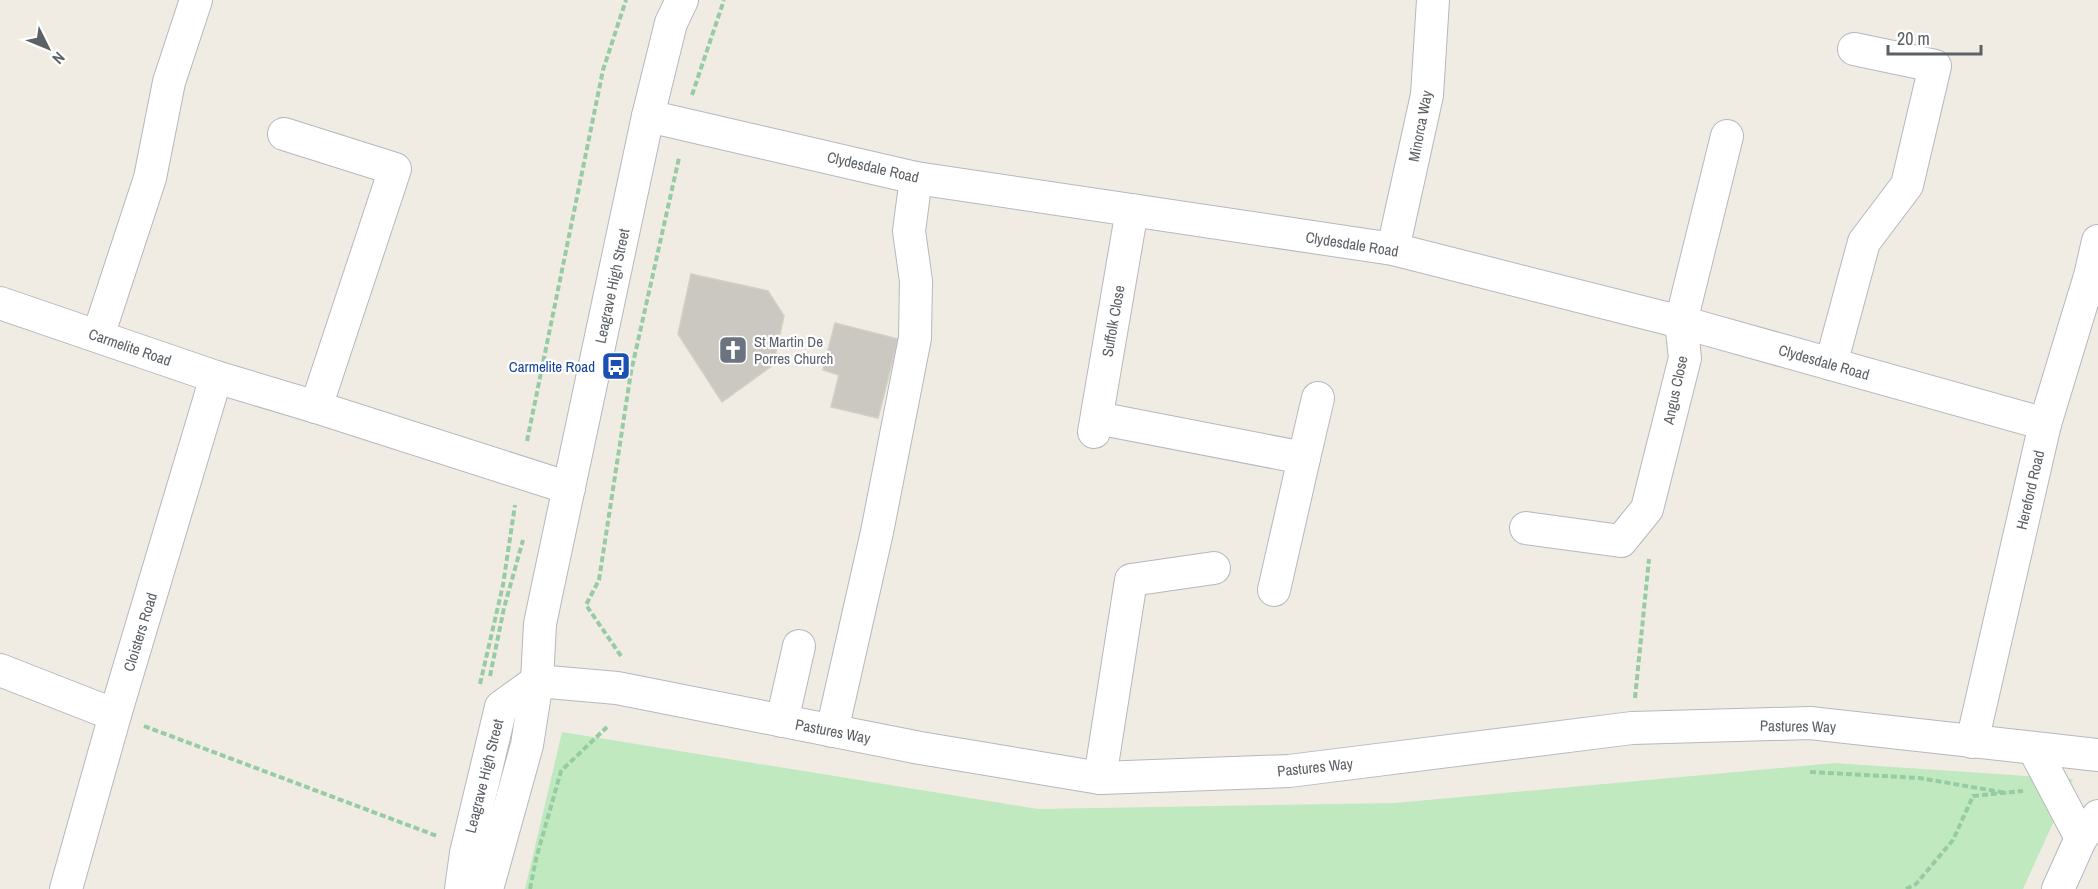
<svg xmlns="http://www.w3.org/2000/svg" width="2098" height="889" viewBox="0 0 2098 889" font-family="'Archivo Narrow',sans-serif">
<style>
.green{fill:#c1e9bf}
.building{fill:#cbc7c1;stroke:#d5cec2;stroke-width:1.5}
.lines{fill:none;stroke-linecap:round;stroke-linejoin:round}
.minor-casing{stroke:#b5b8bc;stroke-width:34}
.path{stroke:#97cba3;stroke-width:4;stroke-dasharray:6 3;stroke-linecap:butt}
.minor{stroke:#fff;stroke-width:32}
.labels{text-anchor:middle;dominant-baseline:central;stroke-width:4.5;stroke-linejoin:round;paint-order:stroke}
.street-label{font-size:15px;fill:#5c6166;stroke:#fff}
.worship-label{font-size:15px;fill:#5b616d;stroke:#fff;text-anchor:start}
.transit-label{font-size:15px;fill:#164399;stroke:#fff;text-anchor:end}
</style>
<rect width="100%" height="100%" fill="#f0ece4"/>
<!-- green -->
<path class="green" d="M562 732 1038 809 1395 803 1835 763 2073 779 2023 889H525Z"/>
<!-- building -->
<g class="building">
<path d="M691 274 768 291 784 316 773 365 722 402 678 334Z"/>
<path d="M835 323 898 339 878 418 831 407 839 375 823 370Z"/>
</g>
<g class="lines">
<!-- minor casing -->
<g class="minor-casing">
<g id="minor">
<path d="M648 116 916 178 1393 249 1681 322 2045 424"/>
<path d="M284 134 395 169 316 407"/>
<path d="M1393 249 1427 95 1433 0"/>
<path d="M0 303 216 377 316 407 569 488"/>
<path d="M98 336 150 178 169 82 196 0"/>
<path d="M1831 364 1864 242 1907 185 1935 66 1854 49"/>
<path d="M1097 418 1304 458 1274 590"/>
<path d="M1094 432 1132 210"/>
<path d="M1304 458 1318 398"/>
<path d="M1526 528 1621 541 1647 509 1685 358 1681 322 1727 136"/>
<path d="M0 670 115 715"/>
<path d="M537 681 617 688 920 748 1100 778 1289 771 1632 728 1810 723 2098 755"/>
<path d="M782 721 799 646"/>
<path d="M832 731 877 532 915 338 916 281 909 231 916 178"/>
<path d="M1972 742 2045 424 2090 276 2098 241"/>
<path d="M2034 749 2081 838"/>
<path d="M1100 778 1131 580 1214 568"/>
<path d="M66 889 115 715 216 377"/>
<path d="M461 889 466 853 501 707 537 681"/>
<path d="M487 889 527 745 537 681 540 624 546 595 648 116 671 23 682 0"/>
<path d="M2058 889 2081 838 2098 816"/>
</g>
</g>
<!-- path -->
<g class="path">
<path d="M692 95 724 0"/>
<path d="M527 441 603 70 626 0"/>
<path d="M621 656 586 605 599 580 631 372 679 158"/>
<path d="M490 676 504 608 523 540"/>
<path d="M480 684 503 585 515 505"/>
<path d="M1635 698 1649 559"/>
<path d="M144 726 437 836"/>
<path d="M1810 772 1919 778 2007 793"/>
<path d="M530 889 536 859 561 771 607 727"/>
<path d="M1906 889 1916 884 1953 840 1973 796 2023 791"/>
</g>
<!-- minor -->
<use href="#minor" class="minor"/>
</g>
<!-- icons -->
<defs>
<g id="church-square" transform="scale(1.5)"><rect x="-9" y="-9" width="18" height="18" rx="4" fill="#6b7280" stroke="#fff"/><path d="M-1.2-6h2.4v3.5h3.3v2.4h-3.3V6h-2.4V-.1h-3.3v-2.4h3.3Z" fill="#fff"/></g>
<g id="bus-square" transform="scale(1.5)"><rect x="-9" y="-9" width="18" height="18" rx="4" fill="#1a4fb4" stroke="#fff"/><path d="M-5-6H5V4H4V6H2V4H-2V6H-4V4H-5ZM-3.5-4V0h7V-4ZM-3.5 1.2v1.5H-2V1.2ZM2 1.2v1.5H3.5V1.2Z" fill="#fff"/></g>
</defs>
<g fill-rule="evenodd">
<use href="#church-square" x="733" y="350"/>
<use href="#bus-square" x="616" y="366"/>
</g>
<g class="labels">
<!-- street labels -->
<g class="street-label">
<text transform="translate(1420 126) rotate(-79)">Minorca Way</text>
<text transform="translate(873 167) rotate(13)">Clydesdale Road</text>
<text transform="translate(1352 244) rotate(9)">Clydesdale Road</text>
<text transform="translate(612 286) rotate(-78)">Leagrave High Street</text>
<text transform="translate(1113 321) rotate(-80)">Suffolk Close</text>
<text transform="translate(130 347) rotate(19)">Carmelite Road</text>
<text transform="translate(1824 362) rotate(16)">Clydesdale Road</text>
<text transform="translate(1675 390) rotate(-78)">Angus Close</text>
<text transform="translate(2030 490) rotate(-77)">Hereford Road</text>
<text transform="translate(140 632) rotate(-73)">Cloisters Road</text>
<text transform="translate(1798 726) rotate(1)">Pastures Way</text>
<text transform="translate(833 731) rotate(11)">Pastures Way</text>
<text transform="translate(1315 767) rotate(-6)">Pastures Way</text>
<text transform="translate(484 776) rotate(-76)">Leagrave High Street</text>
</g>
<!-- worship labels -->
<g class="worship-label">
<text x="754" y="341">St Martin De<tspan x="754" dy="17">Porres Church</tspan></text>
</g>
<!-- transit labels -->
<g class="transit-label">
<text x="595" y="366">Carmelite Road</text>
</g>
</g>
<!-- north arrow -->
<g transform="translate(48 48) rotate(133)" stroke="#ffffff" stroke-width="4.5" paint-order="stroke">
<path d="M0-4.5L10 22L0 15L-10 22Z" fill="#5c6166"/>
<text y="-9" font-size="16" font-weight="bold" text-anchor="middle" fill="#5c6166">N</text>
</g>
<!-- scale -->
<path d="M1888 45v9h93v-9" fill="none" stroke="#5c6166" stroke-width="3"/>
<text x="1897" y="45" font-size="18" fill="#5c6166" stroke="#ffffff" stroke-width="4.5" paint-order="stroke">20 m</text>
</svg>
